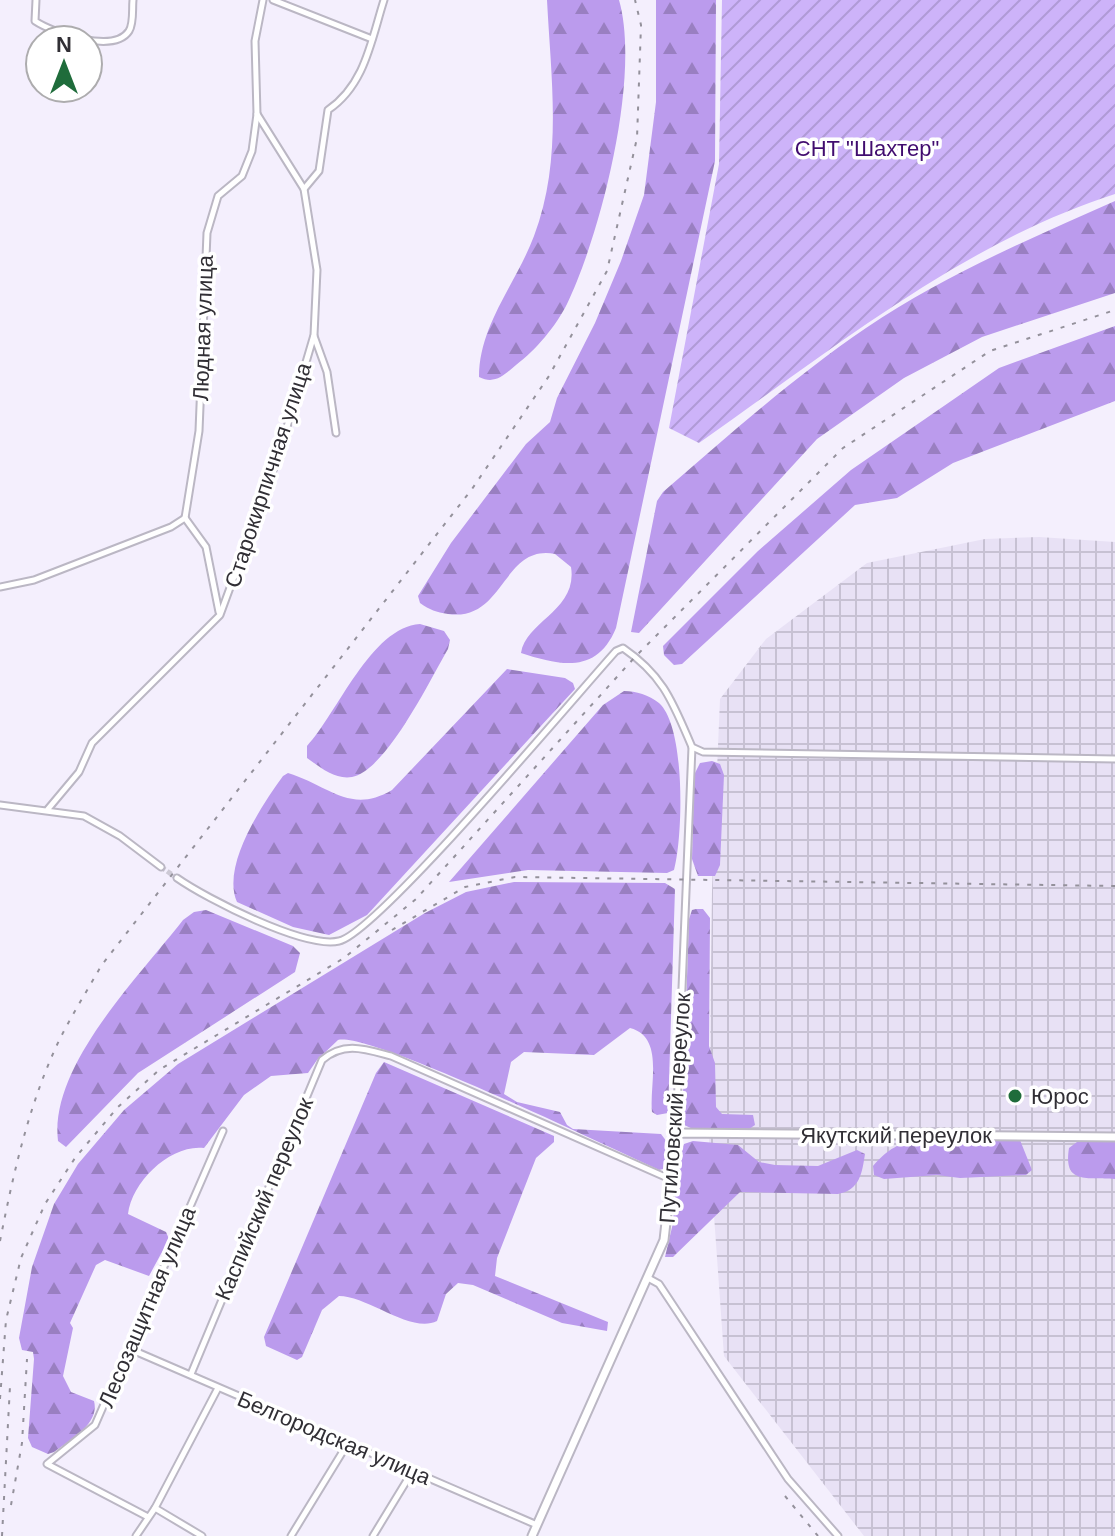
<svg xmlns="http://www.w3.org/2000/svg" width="1115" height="1536" viewBox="0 0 1115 1536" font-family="Arial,sans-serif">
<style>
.industrial{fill:url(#industrial-grid)}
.forest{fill:url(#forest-firs)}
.garden{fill:url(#garden-furrows)}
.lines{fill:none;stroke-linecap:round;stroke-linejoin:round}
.minor-tunnel{stroke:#cdc9d5;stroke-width:5;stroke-dasharray:5 2.5;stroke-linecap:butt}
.minor-casing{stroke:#bbb7c4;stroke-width:9}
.secondary-casing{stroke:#bbb7c4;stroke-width:11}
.minor{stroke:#fff;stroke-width:5}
.secondary{stroke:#fff;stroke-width:7}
.rail{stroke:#94919b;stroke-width:2;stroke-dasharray:4 8;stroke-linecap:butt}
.poi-dot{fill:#1f6c3b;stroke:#fff;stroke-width:3}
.labels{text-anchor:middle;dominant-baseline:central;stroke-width:7;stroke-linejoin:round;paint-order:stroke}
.park-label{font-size:22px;fill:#410c6f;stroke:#fff}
.street-label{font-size:22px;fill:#312f35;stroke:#fff}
.poi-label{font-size:22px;fill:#312f35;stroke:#fff;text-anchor:start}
</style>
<defs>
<pattern id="industrial-grid" width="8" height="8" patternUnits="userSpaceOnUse" patternTransform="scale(2)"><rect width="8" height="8" fill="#e8e1f5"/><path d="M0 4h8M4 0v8" fill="none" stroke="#c7c1d3"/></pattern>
<pattern id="forest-firs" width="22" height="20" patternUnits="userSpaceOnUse" patternTransform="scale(2)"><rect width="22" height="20" fill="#bb9bed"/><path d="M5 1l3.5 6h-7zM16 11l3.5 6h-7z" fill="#997fc1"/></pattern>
<pattern id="garden-furrows" width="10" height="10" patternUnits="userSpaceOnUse" patternTransform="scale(2)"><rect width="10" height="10" fill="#cdb3f9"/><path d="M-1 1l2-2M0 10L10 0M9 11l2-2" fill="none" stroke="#b09ad6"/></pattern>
</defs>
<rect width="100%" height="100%" fill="#f4effd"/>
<!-- industrial -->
<path class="industrial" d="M1039 537 1115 542V1536H864L724 1356 709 1145 712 890 720 699 766 639 867 563 985 539Z"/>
<!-- forest -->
<g class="forest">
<path d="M547 0H619C641 76 601 233 567 304 556 326 536 350 516 365 504 375 495 385 479 377 479 325 516 284 534 236 563 160 551 79 547 0Z"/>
<path d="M656 0H716L715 161 616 628C597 674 561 666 521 653 526 621 578 610 571 567L555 554C502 544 505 622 448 614 436 612 430 610 420 603L418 596 451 543 526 444 550 422 557 398 595 323 621 261 644 195 656 102Z"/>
<path d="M1115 201V293L982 337 904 378 817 439 639 633 631 632 657 501 663 492C729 435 794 377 866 328 944 275 1030 239 1115 201Z"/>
<path d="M1115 326V401L953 463 897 498 855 505 682 664 674 665 664 655 663 646 758 551 851 470 999 368Z"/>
<path d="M420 624 444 631 450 640 448 649C431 678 386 771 352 777 335 780 320 767 307 758V746C337 714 371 627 420 624Z"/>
<path d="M507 669 565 678 573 683 575 689 367 915 329 935 293 927 237 902C221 866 262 805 283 776L288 773C328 785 350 815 392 790Z"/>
<path d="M624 691C636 691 649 695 659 703 686 727 683 837 674 870L667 873 528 870 449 882 603 705Z"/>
<path d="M712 761 720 764 724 775 720 865 715 876H698L692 859 694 775 700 763Z"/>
<path d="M514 882 665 883 675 889 668 1113 657 1115 652 1112C649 1085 665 1037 630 1028L594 1055 524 1052 511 1062 504 1094 517 1102 560 1112 567 1125 573 1129 661 1134 667 1142V1168L659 1170C612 1149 369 1031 338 1040L317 1060 308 1073 271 1076 244 1095 204 1148C171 1144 132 1181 128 1214L166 1232 169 1239 149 1276 105 1260 96 1265 70 1323 73 1328 63 1376 71 1392 94 1401C100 1424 70 1440 54 1452L48 1454 32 1447 28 1438 34 1359 33 1352 22 1350 19 1338 32 1267 54 1204 78 1164 124 1110 178 1064 425 913 466 892Z"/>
<path d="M696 909H703L710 918 709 1046 715 1063 716 1107 722 1114 753 1115 755 1125 749 1129 695 1130 682 1124 689 919 692 910Z"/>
<path d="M206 910 293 946 300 953 295 972 138 1073 66 1147 58 1141C49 1066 139 977 183 920L194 912Z"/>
<path d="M384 1062 554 1136V1142L536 1158 497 1258 495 1276 608 1322 607 1331 562 1323 473 1285 458 1283 446 1294 437 1321C411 1334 368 1296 339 1296L322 1310 302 1357 297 1360 266 1346 264 1337 376 1073Z"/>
<path d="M922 1140H1020L1032 1170 1026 1175 960 1178 937 1175 884 1179 874 1175 873 1166C887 1150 900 1141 922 1140Z"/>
<path d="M693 1141 738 1145 759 1162 775 1165 818 1166 857 1150 865 1154C862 1173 860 1190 838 1194L740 1192 673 1257H665L673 1223 677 1159 684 1144Z"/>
<path d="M1077 1142H1115V1179C1087 1177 1063 1185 1069 1148Z"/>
</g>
<!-- garden -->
<path class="garden" d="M722 0H1115V194C962 243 829 352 699 443L669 428 719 164Z"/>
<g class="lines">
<!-- minor-tunnel -->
<path class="minor-tunnel" d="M161 867 177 878"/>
<!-- minor casing -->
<g class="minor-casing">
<g id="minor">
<path d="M36 0 35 21C53 33 114 54 129 31 134 23 132 9 133 0"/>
<path d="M273 0 372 39"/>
<path d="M304 189 319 171 328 110C365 85 371 41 384 0"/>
<path d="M314 336 327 372 336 433"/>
<path d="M185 518 199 431 207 233 218 196 242 176 252 151 257 114 255 41 263 0"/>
<path d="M185 518 206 547 219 612"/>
<path d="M0 587 34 580 171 527 185 518"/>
<path d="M0 805 84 816 120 836 161 867"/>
<path d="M48 809 79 772 92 743 220 615 279 454 314 335 317 270 304 189 257 114"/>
<path d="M177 878C207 899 305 949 339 941 376 934 577 694 616 651L623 648C664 676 673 703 692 747L703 752 1115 759"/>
<path d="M676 1133 692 747"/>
<path d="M648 1278 659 1284 788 1479 838 1536"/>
<path d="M130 1349 537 1525"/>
<path d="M191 1374 322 1060C344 1041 365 1049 391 1056L672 1180"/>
<path d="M155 1508 202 1536"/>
<path d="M148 1517 47 1464 95 1425 223 1131"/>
<path d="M136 1536 155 1508 218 1388"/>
<path d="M291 1536 348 1443"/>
<path d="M373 1536 412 1472"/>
</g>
</g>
<!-- secondary casing -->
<g class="secondary-casing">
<path id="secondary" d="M532 1536 664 1240 676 1133 1115 1137"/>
</g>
<!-- minor -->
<use href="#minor" class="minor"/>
<!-- secondary -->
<use href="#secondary" class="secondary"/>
<!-- rail -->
<g class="rail">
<path d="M392 930 465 887 515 877 1115 886"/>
<path d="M0 1241C13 1175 28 1108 56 1047 69 1019 86 993 101 966L472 489 549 376 607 271 637 138 641 25 635 0"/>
<path d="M0 1399 6 1320 21 1258 45 1204 75 1158 118 1107 159 1070 344 958 416 899 635 657 843 448 990 351 1115 310"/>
<path d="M785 1496 818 1536"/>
<path d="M11 1505 22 1443 27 1359"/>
<path d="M2 1536 10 1386"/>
</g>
</g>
<!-- markers -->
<circle class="poi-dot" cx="1015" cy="1096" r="8"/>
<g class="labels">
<!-- park labels -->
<g class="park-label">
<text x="867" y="148">СНТ "Шахтер"</text>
</g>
<!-- street labels -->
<g class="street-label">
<text transform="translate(203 328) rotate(-88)">Людная улица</text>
<text transform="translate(268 475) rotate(-72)">Старокирпичная улица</text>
<text transform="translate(675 1108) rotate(-86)">Путиловский переулок</text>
<text x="896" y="1135">Якутский переулок</text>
<text transform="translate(264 1199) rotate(-67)">Каспийский переулок</text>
<text transform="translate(147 1307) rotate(-67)">Лесозащитная улица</text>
<text transform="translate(334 1438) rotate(23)">Белгородская улица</text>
</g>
<!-- poi labels -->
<g class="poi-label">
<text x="1031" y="1096">Юрос</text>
</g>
</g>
<!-- north arrow -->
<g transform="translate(64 64)"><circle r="38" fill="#ffffff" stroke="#adacae" stroke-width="2"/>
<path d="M0-6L14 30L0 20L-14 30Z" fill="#1f6c3b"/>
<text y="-12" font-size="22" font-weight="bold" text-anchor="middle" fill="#312f35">N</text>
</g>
</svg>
